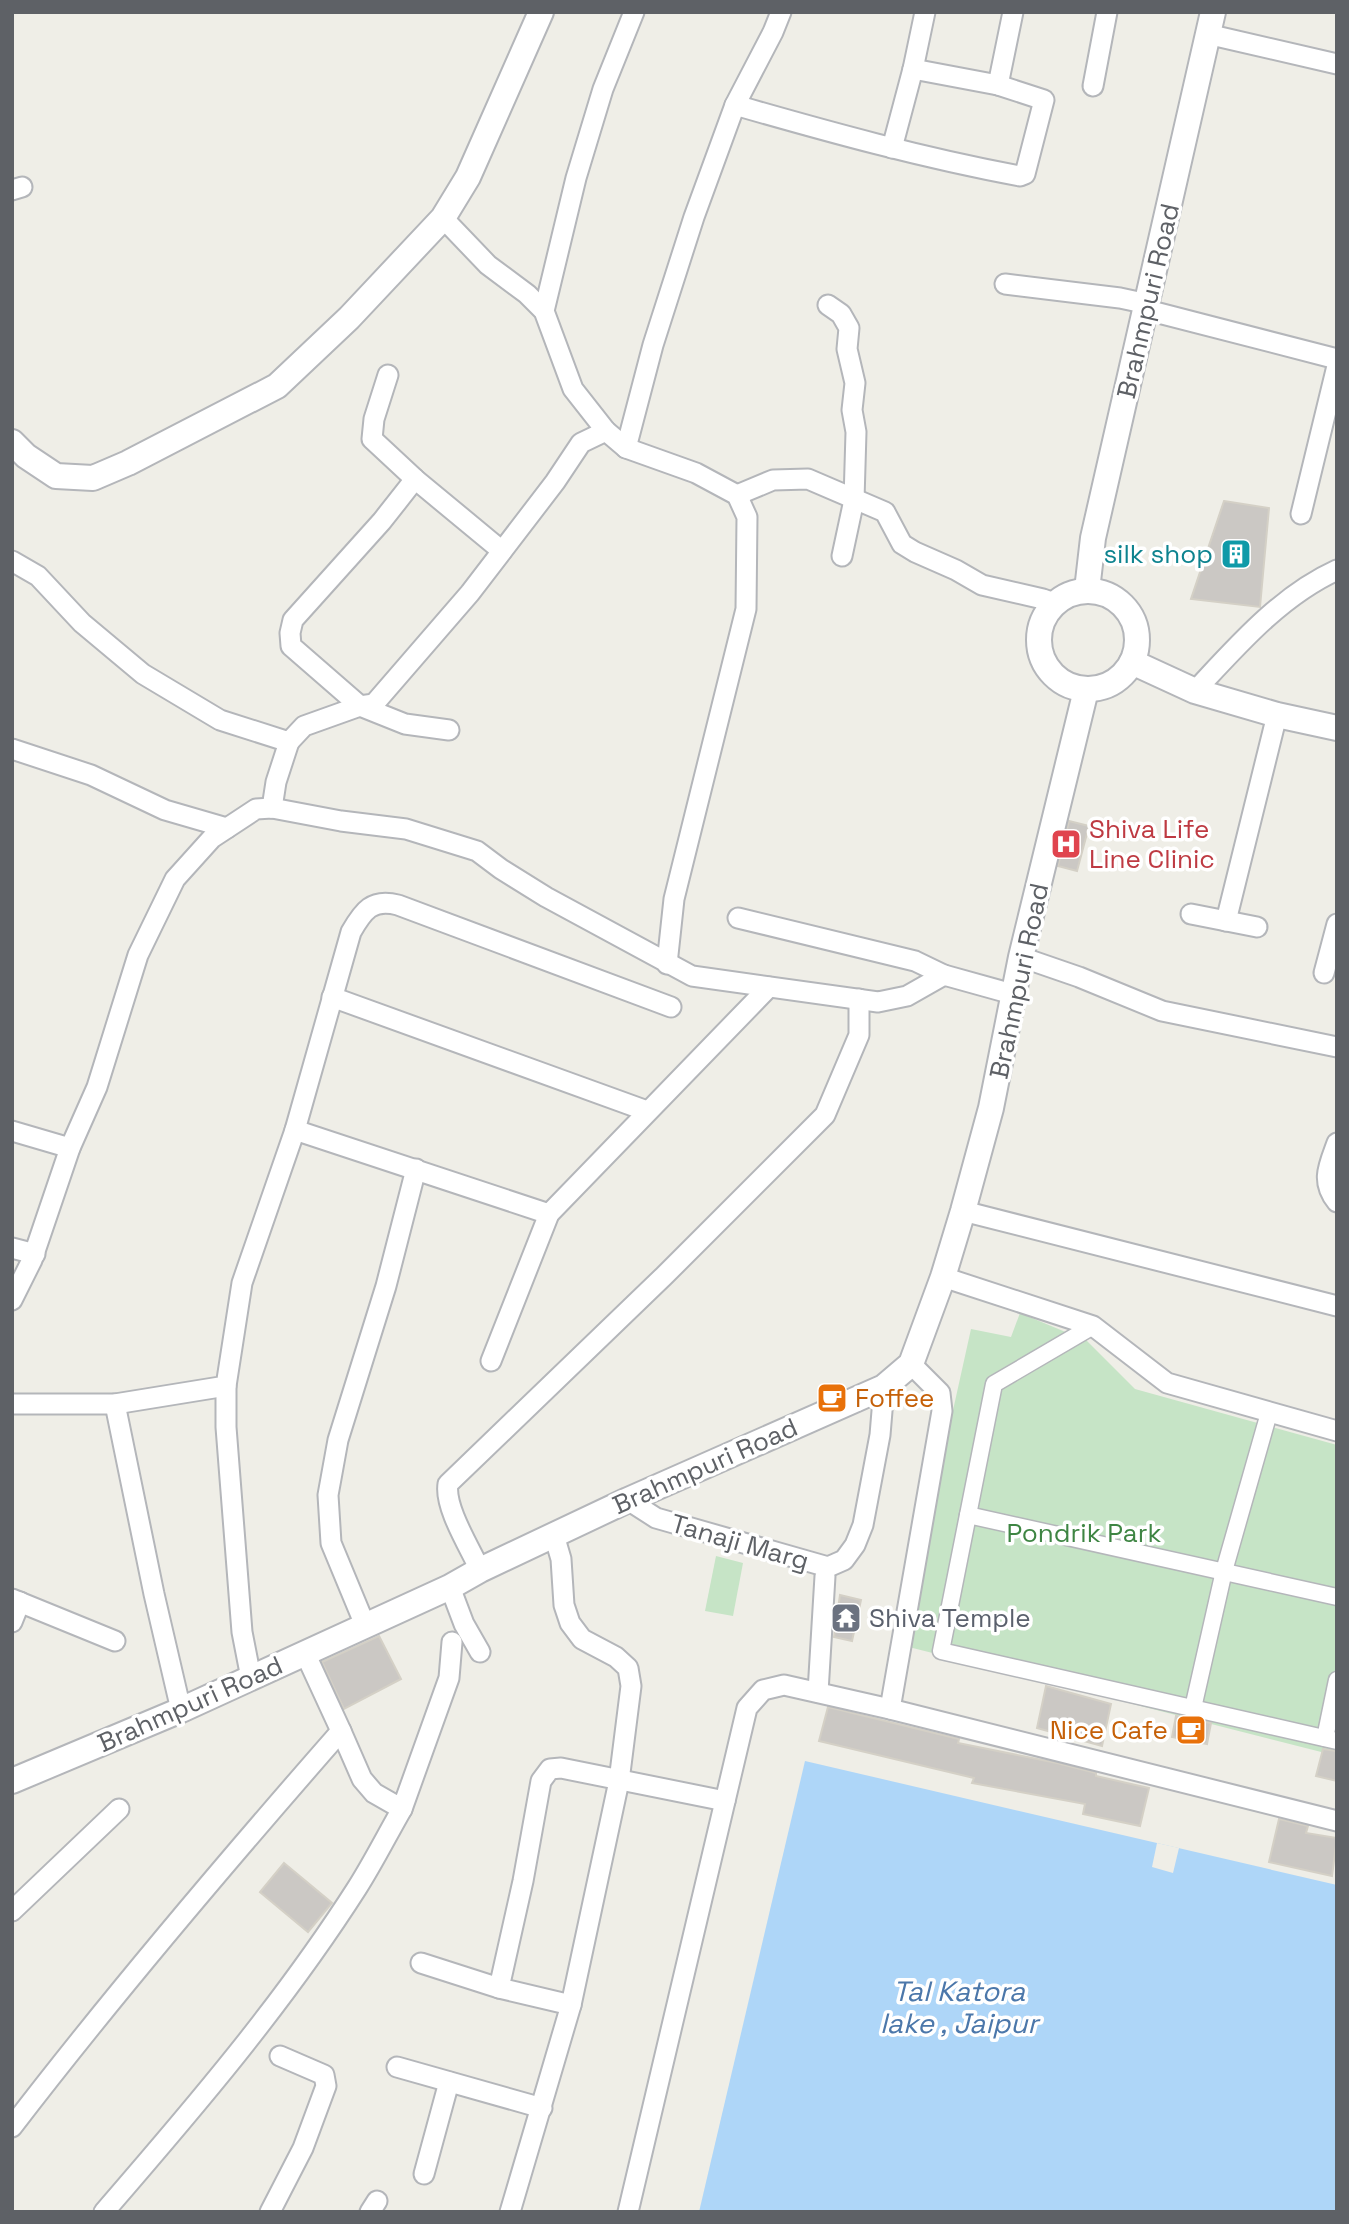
<svg xmlns="http://www.w3.org/2000/svg" width="1349" height="2224" viewBox="0 0 1349 2224" font-family="'Space Grotesk',sans-serif">
<style>
.green{fill:#c6e4c6}
.water{fill:#aed6f8}
.pier{fill:#efeee7}
.building{fill:#cbc8c4;stroke:#d4d0c6;stroke-width:2}
.lines{fill:none;stroke-linecap:round;stroke-linejoin:round}
.pedestrian-casing{stroke:#b4b6ba;stroke-width:19}
.minor-casing{stroke:#b4b6ba;stroke-width:23}
.tertiary-casing{stroke:#b4b6ba;stroke-width:28}
.pedestrian{stroke:#fff;stroke-width:16}
.minor{stroke:#fff;stroke-width:19}
.tertiary{stroke:#fff;stroke-width:24}
.labels{text-anchor:middle;dominant-baseline:central;stroke-width:7;stroke-linejoin:round;paint-order:stroke}
.street-label{font-size:26px;fill:#5e6166;stroke:#fff}
.culture-label{font-size:26px;fill:#0d838f;stroke:#fff;text-anchor:end}
.health-label{font-size:26px;fill:#be3a42;stroke:#fff;text-anchor:start}
.food-label{font-size:26px;fill:#c56008;stroke:#fff;text-anchor:start}
.park-label{font-size:26px;fill:#3e8543;stroke:#fff}
.worship-label{font-size:26px;fill:#5b616d;stroke:#fff;text-anchor:start}
.water-label{font-size:28px;font-style:italic;fill:#4b77aa;stroke:#fff}
</style>
<rect width="100%" height="100%" fill="#efeee7"/>
<!-- green -->
<g class="green">
<path d="M1020 1313 1087 1341 1135 1389 1337 1445V1756L901 1645 971 1329 1011 1337Z"/>
<path d="M716 1556 743 1563 733 1616 705 1611Z"/>
</g>
<!-- water -->
<path class="water" d="M805 1761 1337 1885V2212H699Z"/>
<!-- pier -->
<path class="pier" d="M1157 1843 1179 1848 1173 1873 1152 1867Z"/>
<!-- building -->
<g class="building">
<path d="M1224 501 1269 508 1260 607 1191 599Z"/>
<path d="M1069 821 1089 826 1077 871 1058 866Z"/>
<path d="M840 1595 861 1600 852 1641 834 1637Z"/>
<path d="M379 1636 401 1679 344 1709 322 1662Z"/>
<path d="M1046 1686 1111 1704 1102 1746 1037 1728Z"/>
<path d="M828 1707 959 1739 958 1743 1057 1763 1096 1773V1776L1149 1788 1140 1826 1083 1814 1085 1804 972 1783 974 1778 819 1741Z"/>
<path d="M1176 1716 1211 1723 1207 1744 1172 1737Z"/>
<path d="M1323 1749 1337 1751V1781L1316 1776Z"/>
<path d="M1279 1819 1308 1826 1306 1833 1337 1838 1332 1876 1269 1862Z"/>
<path d="M284 1863 332 1903 308 1932 260 1892Z"/>
</g>
<g class="lines">
<!-- pedestrian casing -->
<g class="pedestrian-casing">
<g id="pedestrian">
<path d="M1093 1326 994 1384 941 1651 1337 1741"/>
<path d="M968 1515 1337 1597"/>
<path d="M1193 1708 1224 1571 1269 1413"/>
<path d="M1325 1738 1337 1680"/>
</g>
</g>
<!-- minor casing -->
<g class="minor-casing">
<g id="minor">
<path d="M1207 34 1337 64"/>
<path d="M998 85 1013 12"/>
<path d="M1093 86 1107 12"/>
<path d="M735 105 773 32 781 12"/>
<path d="M892 148 913 69 925 12"/>
<path d="M12 190 22 187"/>
<path d="M443 218 488 265 527 294 544 311 573 389 606 431 626 448 696 473 737 495 747 517 746 609 674 899 667 964"/>
<path d="M1005 284 1120 298 1148 304"/>
<path d="M828 305 841 314 849 328 847 349 855 383 852 410 856 432 854 500 842 556"/>
<path d="M1147 310 1337 359"/>
<path d="M544 311 576 178 603 89 634 12"/>
<path d="M388 375 374 419 372 439 415 479 502 551"/>
<path d="M626 448 653 345 694 217 735 105C829 132 923 158 1020 176L1025 174 1044 100 998 85 913 69"/>
<path d="M415 479 382 521 293 620 290 633 291 646 360 706 405 724 449 730"/>
<path d="M737 495 773 480 808 479 885 512 902 544 915 552 956 570 982 585 1043 599 1054 603"/>
<path d="M1301 514 1337 366"/>
<path d="M12 561 38 576 82 623 143 674 220 720 289 742 304 726 360 706 374 704 470 593 555 482 581 443 606 431"/>
<path d="M1195 691C1237 646 1280 596 1337 570"/>
<path d="M12 749 91 775 165 810 227 828"/>
<path d="M272 808 276 782 289 742"/>
<path d="M1191 914 1257 927"/>
<path d="M738 918 915 961 944 975"/>
<path d="M1226 921 1277 715"/>
<path d="M1021 957 1079 977 1162 1011 1337 1047"/>
<path d="M1324 973 1337 924"/>
<path d="M332 997 647 1111"/>
<path d="M295 1130 549 1214"/>
<path d="M12 1131 70 1148"/>
<path d="M1337 1143C1329 1165 1320 1181 1337 1202"/>
<path d="M963 1211 1337 1306"/>
<path d="M12 1248 35 1254"/>
<path d="M943 1277 1093 1326 1167 1383 1337 1431"/>
<path d="M12 1300 32 1260 70 1148 97 1087 138 955 175 879 212 838 256 809 272 808 341 821 406 829 477 851 501 869 546 897 692 976 878 1002 907 996 944 975 1016 995"/>
<path d="M491 1361 549 1214 769 987"/>
<path d="M226 1386V1427L242 1632 251 1678"/>
<path d="M12 1404H115L226 1386 242 1283 295 1130 351 932C363 911 372 898 398 905L671 1007"/>
<path d="M115 1404 154 1594 181 1710"/>
<path d="M628 1500 656 1518 828 1567 844 1560 855 1545 863 1525 880 1435 884 1387"/>
<path d="M480 1570C470 1548 444 1507 448 1484L664 1276 825 1115 859 1035V999"/>
<path d="M450 1587 464 1624 480 1652"/>
<path d="M12 1599 115 1641"/>
<path d="M12 1622 20 1602"/>
<path d="M365 1625 331 1543 328 1495 338 1440 386 1286 416 1169"/>
<path d="M818 1692 825 1576"/>
<path d="M890 1709 942 1411 940 1393 911 1364"/>
<path d="M341 1731 362 1779 374 1793 402 1809 449 1678 452 1642"/>
<path d="M12 1911 119 1809"/>
<path d="M421 1963 499 1988"/>
<path d="M571 2005 499 1988 523 1881 541 1781 550 1769 561 1768 725 1801"/>
<path d="M397 2067 542 2108"/>
<path d="M12 2127C117 1990 228 1860 341 1731L305 1653"/>
<path d="M424 2174 449 2082"/>
<path d="M104 2212C194 2108 283 2004 357 1888 373 1863 387 1835 402 1809"/>
<path d="M270 2212 303 2148 326 2086 324 2075 280 2056"/>
<path d="M370 2212 377 2201"/>
<path d="M510 2212 571 2005 619 1781 631 1686 628 1668 616 1657 582 1639 570 1623 564 1605 561 1559 554 1535"/>
<path d="M628 2212 747 1708 763 1690 784 1685 890 1709 1337 1821"/>
</g>
</g>
<!-- tertiary casing -->
<g class="tertiary-casing">
<g id="tertiary">
<path d="M12 442 26 456 56 476 93 478 128 463 277 386 349 318 443 218 468 177 541 12"/>
<path d="M1087 590 1093 538 1213 12"/>
<circle cx="1088" cy="640" r="49"/>
<path d="M1132 662 1195 691 1277 715 1337 728"/>
<path d="M12 1781 181 1710 450 1587 480 1570 628 1500 884 1387 911 1364 943 1277 963 1211 991 1108 1021 957 1086 690"/>
</g>
</g>
<!-- pedestrian -->
<use href="#pedestrian" class="pedestrian"/>
<!-- minor -->
<use href="#minor" class="minor"/>
<!-- tertiary -->
<use href="#tertiary" class="tertiary"/>
</g>
<!-- icons -->
<defs>
<g id="building-square" transform="scale(1.575)"><rect x="-9" y="-9" width="18" height="18" rx="4" fill="#0f9aa8" stroke="#fff"/><path d="M-4-6H4V6H1V3H-1V6H-4ZM-2.5-4.3h1.7v1.8h-1.7ZM.8-4.3h1.7v1.8H.8ZM-2.5-1h1.7V.8h-1.7ZM.8-1h1.7V.8H.8Z" fill="#fff"/></g>
<g id="hospital-square" transform="scale(1.575)"><rect x="-9" y="-9" width="18" height="18" rx="4" fill="#e0444e" stroke="#fff"/><path d="M-5-5h3v3.5h4V-5h3V5h-3V1.5h-4V5h-3Z" fill="#fff"/></g>
<g id="cafe-square" transform="scale(1.575)"><rect x="-9" y="-9" width="18" height="18" rx="4" fill="#e8710a" stroke="#fff"/><path d="M-5.5-4.5H6V0H3Q3 3.5 0 3.5H-2.5Q-5.5 3.5-5.5 0ZM3-3.2v2h1.7v-2ZM-6 4.5H4V6H-6Z" fill="#fff"/></g>
<g id="temple-square" transform="scale(1.575)"><rect x="-9" y="-9" width="18" height="18" rx="4" fill="#6b7280" stroke="#fff"/><path d="M0-6L5-2H3V0L6.5 2.5H4V6H1.5V3h-3V6H-4V2.5H-6.5L-3 0V-2H-5Z" fill="#fff"/></g>
</defs>
<g fill-rule="evenodd">
<use href="#building-square" x="1236" y="554"/>
<use href="#hospital-square" x="1066" y="844"/>
<use href="#cafe-square" x="832" y="1398"/>
<use href="#temple-square" x="846" y="1618"/>
<use href="#cafe-square" x="1191" y="1730"/>
</g>
<g class="labels">
<!-- street labels -->
<g class="street-label">
<text transform="translate(1148 301) rotate(-77)">Brahmpuri Road</text>
<text transform="translate(1019 981) rotate(-78)">Brahmpuri Road</text>
<text transform="translate(705 1466) rotate(-24)">Brahmpuri Road</text>
<text transform="translate(740 1542) rotate(16)">Tanaji Marg</text>
<text transform="translate(190 1704) rotate(-24)">Brahmpuri Road</text>
</g>
<!-- culture labels -->
<g class="culture-label">
<text x="1213" y="554">silk shop</text>
</g>
<!-- health labels -->
<g class="health-label">
<text x="1089" y="829">Shiva Life<tspan x="1089" dy="30">Line Clinic</tspan></text>
</g>
<!-- food labels -->
<g class="food-label">
<text x="855" y="1398">Foffee</text>
<text x="1168" y="1730" text-anchor="end">Nice Cafe</text>
</g>
<!-- park labels -->
<g class="park-label">
<text x="1084" y="1533">Pondrik Park</text>
</g>
<!-- worship labels -->
<g class="worship-label">
<text x="869" y="1618">Shiva Temple</text>
</g>
<!-- water labels -->
<g class="water-label">
<text x="959" y="1991">Tal Katora<tspan x="959" dy="32">lake , Jaipur</tspan></text>
</g>
</g>
<!-- border -->
<rect width="1349" height="2224" fill="none" stroke="#5e6166" stroke-width="28"/>
</svg>
